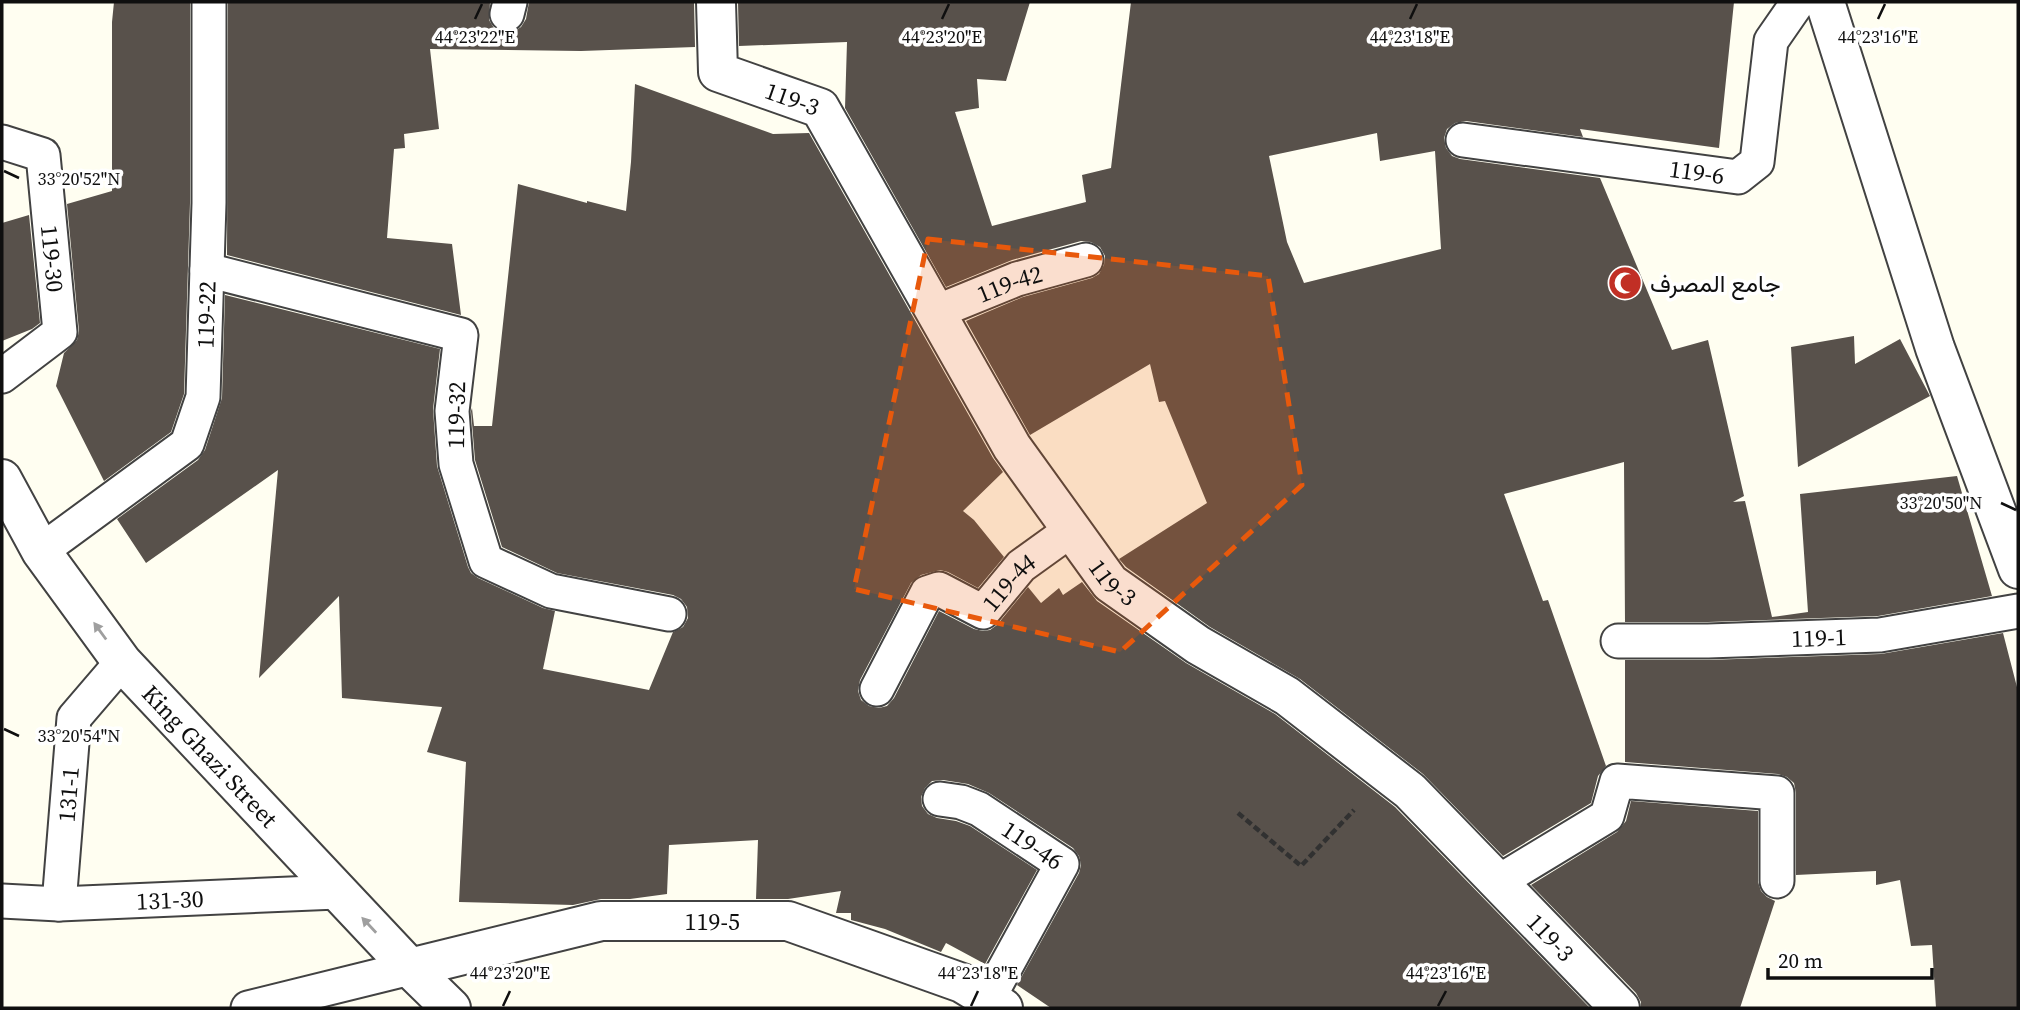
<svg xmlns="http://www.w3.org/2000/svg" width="2020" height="1010" viewBox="0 0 2020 1010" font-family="'Source Serif 4',Vazirmatn,serif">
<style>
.building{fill:#58514b;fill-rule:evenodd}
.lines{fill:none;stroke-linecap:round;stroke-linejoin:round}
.service-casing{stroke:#424242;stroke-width:37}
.minor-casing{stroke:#424242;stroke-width:42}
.tertiary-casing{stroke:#424242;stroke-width:42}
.path{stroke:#313131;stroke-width:4.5;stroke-dasharray:7 3.5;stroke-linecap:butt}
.service{stroke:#fff;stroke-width:33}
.minor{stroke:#fff;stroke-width:38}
.tertiary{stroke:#fff;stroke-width:38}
.oneway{fill:#9f9f9f}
.marked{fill:#e8590c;fill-opacity:0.2;stroke:#e8590c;stroke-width:5;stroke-dasharray:14 9;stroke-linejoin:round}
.ticks{fill:none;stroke:#0f0f0f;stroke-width:2.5}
.labels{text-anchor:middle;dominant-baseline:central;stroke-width:7;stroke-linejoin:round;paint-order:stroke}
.street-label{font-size:24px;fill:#0f0f0f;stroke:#fff}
.poi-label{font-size:24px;fill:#0f0f0f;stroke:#fff;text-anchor:start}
.ticks-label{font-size:18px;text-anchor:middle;fill:#0f0f0f;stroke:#fff;stroke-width:7;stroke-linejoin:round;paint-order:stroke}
</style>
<rect width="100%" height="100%" fill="#fffef1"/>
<!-- building -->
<g class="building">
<path d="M114 2H190V203L184 394 171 432 104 481 56 386 64 353 77 340 79 331 67 204 112 191V22Z"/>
<path d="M228 2H490L489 20 494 28 503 33 513 32 521 27 526 19 529 2H694L695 47 581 51 430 49 439 129 404 134 405 148 394 149 387 238 452 244 461 315 227 255Z"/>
<path d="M738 2H1030L1006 81 977 79 979 108 955 112 992 226 1086 202 1082 175 1111 168 1131 2H1734L1719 148 1580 129 1583 137 1466 121 1455 123 1447 129 1444 138 1446 148 1452 156 1460 159 1600 178 1672 350 1708 340 1744 496 1733 502 1745 501 1772 617 1808 612 1800 494 1957 476 1992 596 1878 616 1708 622H1625L1624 462 1504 494 1543 601 1548 600 1606 766 1598 776 1591 803 1503 856 1423 774 1300 679 1210 627 1126 567 1119 559 1207 503 1165 401 1159 402 1150 364 1030 435 966 321 1023 297 1092 278 1099 274 1104 265 1105 256 1100 247 1091 242 1081 241 1012 260 946 287 845 108 847 42 739 46ZM1377 133 1380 161 1435 151 1441 249 1304 283 1287 242 1269 156Z"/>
<path d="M635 84 773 134 809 133 993 458 1003 472 963 511 974 520 1004 557 978 588 948 572 940 570 921 575 911 583 860 680 858 691 861 700 869 706 879 708 887 706 894 698 939 611 974 629 983 631 990 630 997 625 1028 587 1041 603 1059 588 1063 595 1082 582 1097 601 1186 663 1275 714 1395 807 1590 1008H1051L1017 985 1079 873 1081 865 1079 856 1073 848 989 793 968 784 943 780 932 781 925 788 921 797 922 806 928 814 937 818 956 821 970 826 1037 870 985 964 946 943 941 952 885 929 851 920V913H836L841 891 788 899H756L758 840 669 845 667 894 630 899H601L573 905 459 902 466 762 427 752 442 707 342 698 339 596 259 678 278 470 146 563 117 519 198 460 205 450 222 398 225 295 440 349 433 409 437 466 468 567 471 573 478 578 543 608 555 611 543 669 649 690 673 632 683 627 688 618 687 607 681 599 673 595 557 573 502 547 475 460 471 411 472 408 474 426H492L518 184 587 203V201L626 211 631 162Z"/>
<path d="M29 215 40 323 32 329 2 341V223Z"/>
<path d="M1854 336 1855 364 1900 339 1930 396 1798 467 1791 347Z"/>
<path d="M2003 633 2018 691V1008H1936L1932 945 1911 946 1900 880 1876 885V871L1796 875V793L1794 783 1787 777 1778 774 1625 762V660H1708L1881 654Z"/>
<path d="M1631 801 1758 811V882L1761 891 1767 897 1775 901 1740 1008H1641V1002L1636 993 1531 885 1617 832 1626 821Z"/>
</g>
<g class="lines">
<!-- service casing -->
<g class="service-casing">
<g id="service">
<path d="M507 14 510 2"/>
<path id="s1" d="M1463 140 1738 177 1757 162 1771 41 1798 2"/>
<path id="s2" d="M2 142 43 155 60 332 2 376"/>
<path d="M207 270 461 335 452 411 456 464 486 561 551 591 669 614"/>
<path id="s3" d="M936 312 1017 279 1086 260"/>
<path id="s4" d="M41 551 187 444 203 397 209 203V2"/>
<path id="s5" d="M1618 641H1708L1880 635 2018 611"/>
<path id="s6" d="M877 689 927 593 939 589 983 612 1021 566 1071 530"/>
<path id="s7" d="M940 799 961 802 979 809 1062 864 988 999"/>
<path d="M1498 882 1607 816 1617 781 1777 793V881"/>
<path id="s8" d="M2 901 59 904 337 892"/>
<path id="s9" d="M59 904 74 718 122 662"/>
<path d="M248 1008 410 968"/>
</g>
</g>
<!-- minor casing -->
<g class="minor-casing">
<g id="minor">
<path id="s10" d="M716 2 718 72 820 108 1012 447 1110 583 1198 645 1287 696 1410 791 1620 1008"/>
<path d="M1825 2 1935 348 2018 569"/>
<path id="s11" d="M410 968 601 921H788L962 983 1003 1008"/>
</g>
</g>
<!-- tertiary casing -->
<g class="tertiary-casing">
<g id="tertiary">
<path id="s12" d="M2 479 41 551 122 662 410 968 451 1008"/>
</g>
</g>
<!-- path -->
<path class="path" d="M1238 813 1301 866 1354 810"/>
<!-- service -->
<use href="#service" class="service"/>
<!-- minor -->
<use href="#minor" class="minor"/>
<!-- tertiary -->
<use href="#tertiary" class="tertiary"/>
</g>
<!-- one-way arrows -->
<defs><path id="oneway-solid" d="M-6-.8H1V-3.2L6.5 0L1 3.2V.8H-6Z" transform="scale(1.75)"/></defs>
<g class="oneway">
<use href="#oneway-solid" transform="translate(100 631) rotate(-126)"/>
<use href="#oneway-solid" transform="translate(369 925) rotate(-133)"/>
</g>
<!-- marked area -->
<path class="marked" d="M928 239 1268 276 1302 485 1120 652 854 589Z"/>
<!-- ticks -->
<path class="ticks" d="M475 19 482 4M942 19 949 4M1410 19 1417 4M1878 19 1885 4M4 171 19 178M2001 503 2016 510M4 729 19 736M503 1006 510 991M971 1006 978 991M1438 1006 1446 991"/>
<!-- icons -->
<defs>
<g id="mosque-disc" transform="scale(1.75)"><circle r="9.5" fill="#c12f25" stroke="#fff"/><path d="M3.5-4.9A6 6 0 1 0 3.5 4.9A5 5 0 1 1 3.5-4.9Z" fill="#fff"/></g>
</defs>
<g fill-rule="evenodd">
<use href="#mosque-disc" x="1625" y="283"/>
</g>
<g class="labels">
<!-- street labels -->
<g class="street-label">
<text stroke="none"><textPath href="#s10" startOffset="149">119-3</textPath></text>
<text stroke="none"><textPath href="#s1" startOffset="236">119-6</textPath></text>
<text stroke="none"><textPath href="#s2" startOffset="147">119-30</textPath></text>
<text stroke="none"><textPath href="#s3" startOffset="79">119-42</textPath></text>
<text stroke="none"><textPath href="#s4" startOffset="313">119-22</textPath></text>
<text transform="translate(456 415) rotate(-89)">119-32</text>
<text stroke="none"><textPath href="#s10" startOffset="737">119-3</textPath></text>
<text stroke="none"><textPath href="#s6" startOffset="210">119-44</textPath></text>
<text stroke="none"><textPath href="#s5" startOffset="201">119-1</textPath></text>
<text stroke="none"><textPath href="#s12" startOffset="348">King Ghazi Street</textPath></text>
<text stroke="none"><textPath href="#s9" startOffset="110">131-1</textPath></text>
<text stroke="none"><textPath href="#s7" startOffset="105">119-46</textPath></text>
<text stroke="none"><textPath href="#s8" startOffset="168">131-30</textPath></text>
<text stroke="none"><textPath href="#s11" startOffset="308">119-5</textPath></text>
<text stroke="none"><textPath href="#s10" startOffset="1304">119-3</textPath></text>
</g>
<!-- poi labels -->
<g class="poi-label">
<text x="1650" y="283">جامع المصرف</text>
</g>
</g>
<g class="ticks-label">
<text x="475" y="43">44°23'22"E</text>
<text x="942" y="43">44°23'20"E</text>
<text x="1410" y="43">44°23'18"E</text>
<text x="1878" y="43">44°23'16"E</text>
<text x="79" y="185">33°20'52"N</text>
<text x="1941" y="509">33°20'50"N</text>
<text x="79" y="742">33°20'54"N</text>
<text x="510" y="979">44°23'20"E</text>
<text x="978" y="979">44°23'18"E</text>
<text x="1446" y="979">44°23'16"E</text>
</g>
<!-- border -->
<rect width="2020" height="1010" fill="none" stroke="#0f0f0f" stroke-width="7"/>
<!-- scale -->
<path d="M1768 968v10h164v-10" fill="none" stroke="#0f0f0f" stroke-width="3.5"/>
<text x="1778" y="968" font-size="21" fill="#0f0f0f" stroke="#ffffff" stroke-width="5" paint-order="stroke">20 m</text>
</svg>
